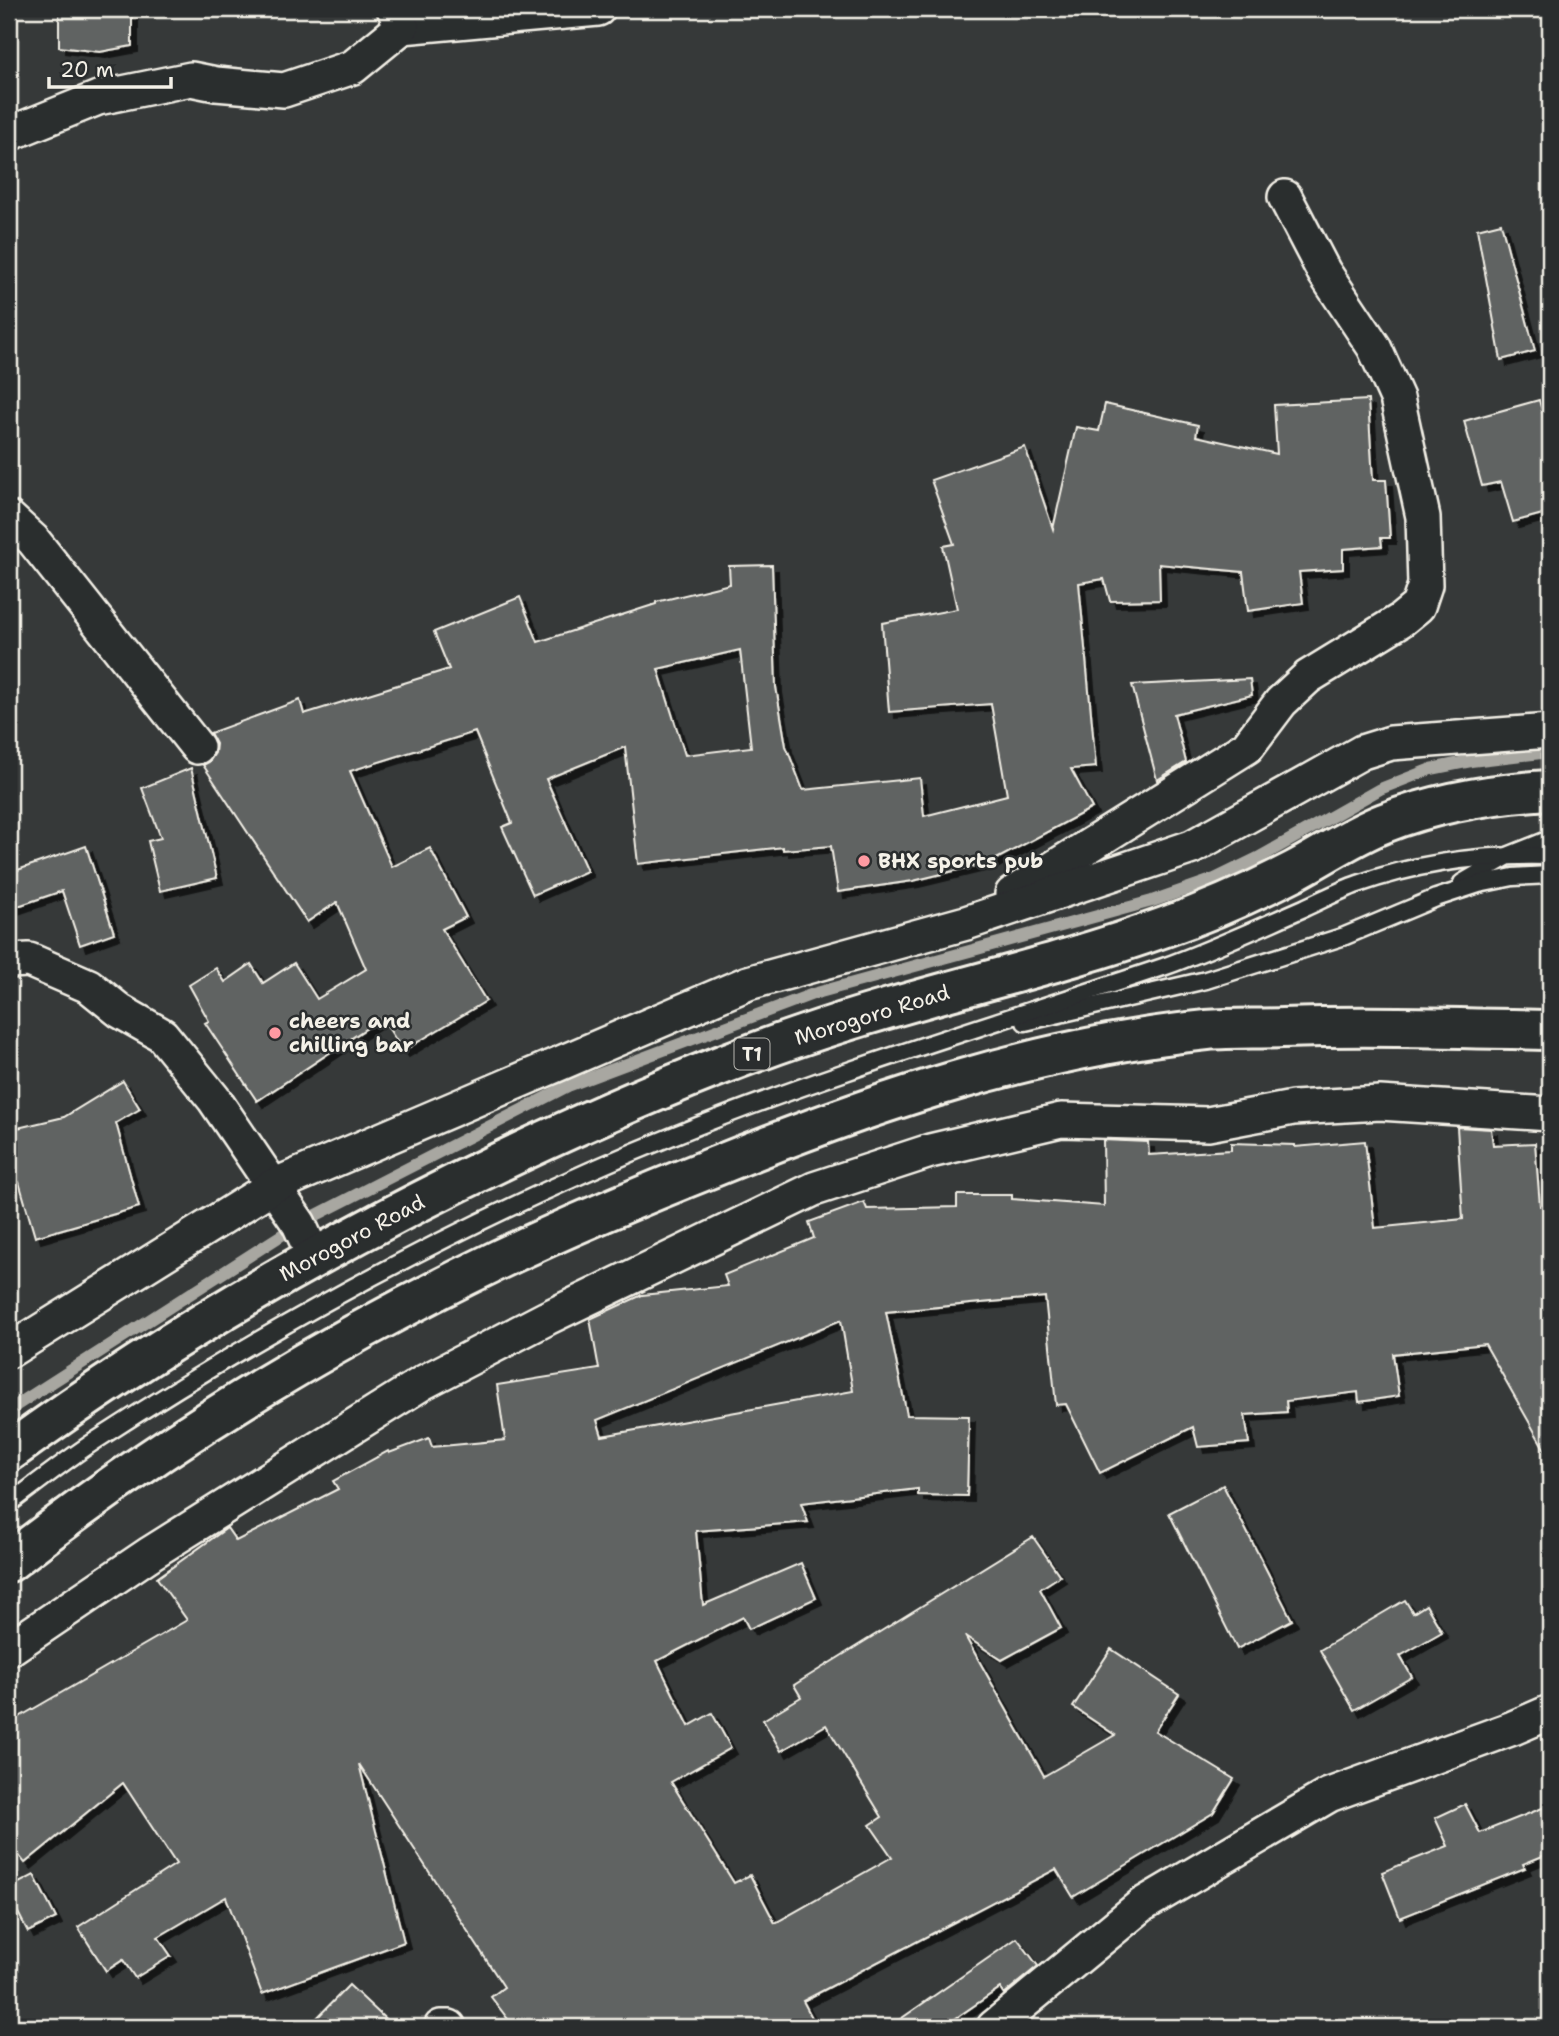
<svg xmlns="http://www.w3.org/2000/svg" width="1559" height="2036" viewBox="0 0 1559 2036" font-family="'Shantell Sans',sans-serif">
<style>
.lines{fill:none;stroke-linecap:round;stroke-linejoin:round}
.stream{stroke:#a8a7a1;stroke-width:12}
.building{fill:#616362;stroke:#f4f1e8;stroke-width:2;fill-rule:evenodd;filter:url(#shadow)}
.service-casing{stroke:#f4f1e8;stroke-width:21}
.minor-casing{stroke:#f4f1e8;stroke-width:38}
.trunk-casing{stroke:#f4f1e8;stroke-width:44}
.service{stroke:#2a2d2e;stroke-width:16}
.minor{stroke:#2a2d2e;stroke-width:33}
.trunk{stroke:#2a2d2e;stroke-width:38}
.poi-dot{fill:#ff9aa2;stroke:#2a2d2e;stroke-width:2.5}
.labels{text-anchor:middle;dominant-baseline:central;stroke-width:5;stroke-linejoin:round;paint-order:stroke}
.shield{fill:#2a2d2e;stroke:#b7b6b0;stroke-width:2}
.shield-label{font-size:19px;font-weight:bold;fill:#f4f1e8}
.poi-label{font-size:21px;font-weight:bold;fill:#f4f1e8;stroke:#2a2d2e;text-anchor:start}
.street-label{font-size:21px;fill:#f4f1e8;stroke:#2a2d2e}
</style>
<defs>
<filter id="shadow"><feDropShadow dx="6" dy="6" stdDeviation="0" flood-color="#0009"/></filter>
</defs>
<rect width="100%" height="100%" fill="#363939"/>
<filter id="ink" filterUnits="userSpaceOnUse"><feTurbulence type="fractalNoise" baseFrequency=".0143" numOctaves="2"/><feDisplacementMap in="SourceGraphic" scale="14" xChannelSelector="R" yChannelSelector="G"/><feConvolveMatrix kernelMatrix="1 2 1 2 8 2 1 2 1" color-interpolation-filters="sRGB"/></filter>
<g filter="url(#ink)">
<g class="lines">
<!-- stream -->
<path class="stream" d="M9 1410 299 1224 568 1086 813 994 1152 901 1215 879 1258 858 1380 789 1431 769 1471 761 1550 752"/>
</g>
<!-- building -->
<g class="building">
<path d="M59 9H132V46L100 52 59 47Z"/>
<path d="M1501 223 1535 351 1501 360 1477 229Z"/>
<path d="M1368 400 1373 480H1386L1390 538H1381L1382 546 1343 549V569L1299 572 1303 603 1248 611 1243 572 1159 564 1160 600 1110 601 1104 579 1079 583 1096 767 1071 769 1092 808 991 862 913 881 838 892 831 846 783 850V847L638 864 625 747 546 779 587 871 533 895 502 827 512 823 475 732 350 771 392 867 430 848 466 917 442 929 486 1001 403 1051 382 1018 257 1101 205 1023 209 1021 189 985 216 968 225 982 251 964 263 983 294 963 317 999 366 969 337 902 307 922 203 765 209 762 215 753 216 744 210 733 300 700 304 714 449 669 434 632 520 597 538 642 656 604V602L730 584 729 566 772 565 776 687 786 746 803 790 920 778 924 816 1007 795 991 704 889 712 882 623 957 609 943 546 954 544 931 480 1025 447 1053 529 1076 427 1099 431 1105 404 1198 425 1196 436 1277 454 1274 405ZM740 650 751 747 685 755 658 669Z"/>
<path d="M1539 400 1550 440V512L1513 522 1501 482 1482 486 1464 421Z"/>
<path d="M1250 679 1252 695 1174 714 1186 762 1157 780 1132 685Z"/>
<path d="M191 768 217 878 160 891 148 841 161 838 142 788Z"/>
<path d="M86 846 114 933 80 945 62 891 9 909V873Z"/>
<path d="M123 1081 140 1109 116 1123 139 1207 35 1237 19 1182 9 1185V1130L64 1117Z"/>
<path d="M1457 1127 1491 1129 1493 1145 1535 1143 1540 1206 1550 1205V1459L1485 1344 1393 1354 1399 1396 1359 1402 1358 1392 1286 1401 1287 1412 1245 1415 1249 1443 1198 1447 1193 1427 1100 1473 1066 1404 1056 1405 1045 1297 886 1312 907 1415 969 1416 967 1496 918 1495V1489L801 1503 808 1522 696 1531 703 1605 801 1563 816 1598 749 1629 743 1617 657 1661 689 1726 712 1713 731 1748 671 1782 734 1883 750 1875 775 1923 892 1857 870 1825 882 1817 826 1725 781 1751 763 1720 801 1697 794 1685 1033 1537 1060 1576 1040 1589 1061 1628 1002 1660 965 1636 1044 1776 1115 1735 1073 1707 1111 1649 1179 1694 1155 1731 1234 1779 1213 1813 1073 1897 1056 1869 803 2001 817 2027H514L491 1997 504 1987 359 1764 404 1942 262 1994 226 1897 158 1937 171 1956 135 1978 123 1960 106 1971 78 1927 176 1864 123 1783 25 1863 9 1843V1723L187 1620 157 1578 227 1528 236 1541 338 1489 333 1481 388 1451 389 1453 429 1438 432 1447 505 1440 497 1385 599 1369 590 1319 642 1295 728 1286 724 1275 814 1238 809 1222 864 1202 867 1209 957 1207V1195H1012V1199L1104 1206 1103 1140 1148 1142 1149 1155 1231 1150V1143L1295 1145V1147L1365 1141 1375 1228 1463 1219ZM841 1320 853 1391 602 1436 597 1420Z"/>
<path d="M1223 1485 1292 1620 1237 1649 1169 1513Z"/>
<path d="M1405 1600 1413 1613 1426 1605 1442 1632 1400 1656 1412 1677 1354 1710 1320 1650Z"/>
<path d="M1465 1804 1480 1833 1550 1805V1853L1523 1864 1525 1868 1400 1918 1382 1872 1448 1846 1435 1818Z"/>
<path d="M34 1875 56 1918 28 1932 9 1895V1888Z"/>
<path d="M1017 1938 1038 1966 1004 1994 1000 1988 943 2027H889Z"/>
<path d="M349 1985 394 2027H308Z"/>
</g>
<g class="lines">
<!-- service casing -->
<g class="service-casing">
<g id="service">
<path d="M1462 883 1510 855 1550 839"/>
<path d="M1025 1022 1206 980 1345 936 1436 898 1479 884 1513 877 1550 875"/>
<path d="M9 1504C38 1482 67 1459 98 1439 280 1321 474 1216 675 1135 834 1071 1000 1022 1163 967 1211 950 1258 928 1304 908 1322 900 1340 890 1358 884 1420 862 1485 854 1550 856"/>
</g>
</g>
<!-- minor casing -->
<g class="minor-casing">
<g id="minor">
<path d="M394 9 402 27 598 9"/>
<path d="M9 134 98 98 191 79 216 84 284 90 353 67 402 27"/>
<path d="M9 518 33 540 197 747"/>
<path d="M1012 894 1247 747 1281 702 1308 677 1401 620 1418 606 1425 585 1423 517 1397 398 1374 347 1324 272 1285 197"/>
<path d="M9 961 29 960 89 986 120 1011 162 1035 214 1099 273 1186 299 1224 314 1257"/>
<path d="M9 1351 273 1186 748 983 966 923 1192 847 1362 752 1391 743 1550 731"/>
<path d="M9 1649 151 1553 424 1382 547 1318 814 1189 930 1151 1061 1120 1208 1124 1293 1108 1380 1103 1550 1114"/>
<path d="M441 2027H449"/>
<path d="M994 2027 1142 1905 1329 1795 1513 1728 1550 1712"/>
</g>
</g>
<!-- trunk casing -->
<g class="trunk-casing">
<g id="trunk">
<path d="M9 1452C177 1330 356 1228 544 1141 629 1102 715 1065 804 1035 922 994 1045 970 1162 928 1208 912 1251 893 1294 871 1324 855 1353 835 1384 823 1438 802 1494 793 1550 790"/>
<path d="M9 1562C160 1444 327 1342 500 1259 571 1225 643 1195 716 1166 874 1102 1037 1047 1207 1030 1232 1028 1257 1029 1282 1028 1372 1025 1461 1028 1550 1030"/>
</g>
</g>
<!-- service -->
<use href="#service" class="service"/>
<!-- minor -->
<use href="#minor" class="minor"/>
<!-- trunk -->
<use href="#trunk" class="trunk"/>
</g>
</g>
<!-- markers -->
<g class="poi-dot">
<circle cx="864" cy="861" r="7"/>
<circle cx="275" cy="1033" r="7"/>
</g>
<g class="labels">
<!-- shield labels -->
<rect class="shield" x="734.5" y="1038.5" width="35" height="31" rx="5"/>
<g class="shield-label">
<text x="752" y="1054">T1</text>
</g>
<!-- poi labels -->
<g class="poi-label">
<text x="878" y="861">BHX sports pub</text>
<text x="289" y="1021">cheers and<tspan x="289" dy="24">chilling bar</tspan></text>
</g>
<!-- street labels -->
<g class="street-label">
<text transform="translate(872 1015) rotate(-17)">Morogoro Road</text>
<text transform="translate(352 1238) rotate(-28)">Morogoro Road</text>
</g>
</g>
<!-- margin -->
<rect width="1559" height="2036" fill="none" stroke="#2a2d2e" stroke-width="35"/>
<rect x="18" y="18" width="1524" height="2001" fill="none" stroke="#f4f1e8" stroke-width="2.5" filter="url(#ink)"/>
<!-- scale -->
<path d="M49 77v10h122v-10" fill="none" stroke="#f4f1e8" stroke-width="3.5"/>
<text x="60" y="77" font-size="21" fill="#f4f1e8" stroke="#2a2d2e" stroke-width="5" paint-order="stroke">20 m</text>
</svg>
